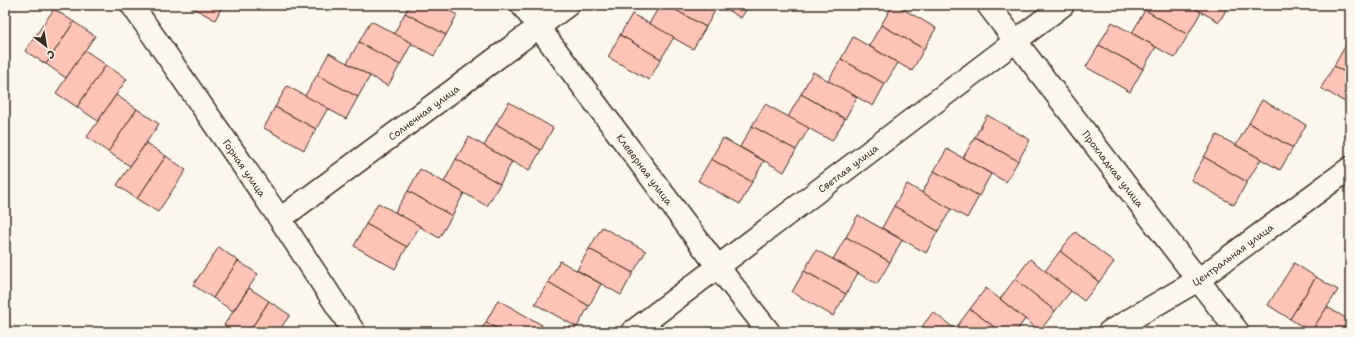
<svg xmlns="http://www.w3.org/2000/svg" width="1355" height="337" viewBox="0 0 1355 337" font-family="'Shantell Sans',sans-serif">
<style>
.building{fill:#fec3b7;stroke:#3b2a1e}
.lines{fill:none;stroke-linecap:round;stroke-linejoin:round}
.minor-casing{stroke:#3b2a1e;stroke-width:25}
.minor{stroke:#fbf7ec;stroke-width:22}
.labels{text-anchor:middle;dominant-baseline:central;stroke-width:3;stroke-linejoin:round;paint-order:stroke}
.street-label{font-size:10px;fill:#3b2a1e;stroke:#fbf7ec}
</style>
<rect width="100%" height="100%" fill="#fbf7ec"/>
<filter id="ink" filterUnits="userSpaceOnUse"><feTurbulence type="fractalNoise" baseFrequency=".025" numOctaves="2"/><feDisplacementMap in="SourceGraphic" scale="8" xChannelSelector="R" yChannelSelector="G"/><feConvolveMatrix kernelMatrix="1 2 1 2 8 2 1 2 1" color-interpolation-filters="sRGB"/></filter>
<g filter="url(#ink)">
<!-- building -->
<g class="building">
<path d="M188 5H223L215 20Z"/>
<path d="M410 5H440L457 15 446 35 405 13Z"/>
<path d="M660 5H667L706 27 693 49 649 24Z"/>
<path d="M667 5H718L706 27Z"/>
<path d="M719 5H749L741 18Z"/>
<path d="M893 5H896L936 28 924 49 881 25Z"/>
<path d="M1147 5H1189L1201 12 1188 35 1145 10Z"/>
<path d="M1189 5H1229L1219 22Z"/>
<path d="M54 9 74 22 46 64 25 51Z"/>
<path d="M1145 10 1188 35 1175 58 1132 33Z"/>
<path d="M405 13 446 35 434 56 394 34Z"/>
<path d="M632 14 674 37 661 59 620 35Z"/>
<path d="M371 21 412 43 400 65 359 42Z"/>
<path d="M74 22 95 36 66 78 46 64Z"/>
<path d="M1112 22 1156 47 1143 69 1099 45Z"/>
<path d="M881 25 924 49 912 71 869 46Z"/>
<path d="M620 35 661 59 649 80 608 57Z"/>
<path d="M853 37 898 63 885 84 841 59Z"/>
<path d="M359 42 400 65 388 86 347 63Z"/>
<path d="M1347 43 1350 45V75L1334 66Z"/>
<path d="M1099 45 1143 69 1130 92 1086 67Z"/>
<path d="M85 50 106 65 77 107 56 93Z"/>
<path d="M329 53 370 76 358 97 317 75Z"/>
<path d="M841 59 885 84 873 106 828 81Z"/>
<path d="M106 65 127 79 98 121 77 107Z"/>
<path d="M1334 66 1350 75V105L1321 88Z"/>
<path d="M813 72 857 97 845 119 801 94Z"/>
<path d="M317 75 358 97 346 119 305 96Z"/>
<path d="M287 86 328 108 316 129 275 107Z"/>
<path d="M801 94 845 119 832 141 788 117Z"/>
<path d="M116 95 137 109 108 152 87 137Z"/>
<path d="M1262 100 1306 125 1293 148 1249 123Z"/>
<path d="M509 102 553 128 541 150 496 124Z"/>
<path d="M765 104 809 128 796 150 752 126Z"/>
<path d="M275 107 316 129 304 150 264 128Z"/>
<path d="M137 109 159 124 130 166 108 152Z"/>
<path d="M987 115 1030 140 1018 161 975 137Z"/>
<path d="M1249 123 1293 148 1280 170 1236 145Z"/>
<path d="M496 124 541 150 529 171 484 146Z"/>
<path d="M752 126 796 150 784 172 740 147Z"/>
<path d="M1217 135 1261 159 1247 182 1204 157Z"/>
<path d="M469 137 512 162 500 184 456 159Z"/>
<path d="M975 137 1018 161 1006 182 963 158Z"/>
<path d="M723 138 764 161 752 182 711 159Z"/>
<path d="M146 143 166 156 137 199 117 185Z"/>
<path d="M947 149 991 174 979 196 934 171Z"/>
<path d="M166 156 186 170 158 212 137 199Z"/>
<path d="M1204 157 1247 182 1234 205 1191 180Z"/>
<path d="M456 159 500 184 487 206 444 182Z"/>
<path d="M711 159 752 182 740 204 698 181Z"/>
<path d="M420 169 464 193 452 216 408 191Z"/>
<path d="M934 171 979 196 967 218 922 193Z"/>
<path d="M907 184 951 209 938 231 894 206Z"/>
<path d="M408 191 452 216 439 238 395 212Z"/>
<path d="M378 203 420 226 407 247 366 224Z"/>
<path d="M894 206 938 231 926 253 882 228Z"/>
<path d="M858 215 902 240 890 262 846 237Z"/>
<path d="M366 224 407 247 395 269 354 246Z"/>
<path d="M602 227 646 251 633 273 589 249Z"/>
<path d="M1075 232 1114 262 1099 282 1060 251Z"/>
<path d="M846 237 890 262 877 284 833 259Z"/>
<path d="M219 247 238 261 213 298 193 285Z"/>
<path d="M589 249 633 273 621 295 577 270Z"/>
<path d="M816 250 858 273 846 294 804 271Z"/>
<path d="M1060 251 1099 282 1084 301 1045 271Z"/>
<path d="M1030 259 1071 291 1055 311 1015 279Z"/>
<path d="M238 261 258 274 233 311 213 298Z"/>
<path d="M560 261 601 284 589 306 548 282Z"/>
<path d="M1294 263 1316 277 1290 319 1268 305Z"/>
<path d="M804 271 846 294 833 316 792 292Z"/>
<path d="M1316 277 1338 290 1311 332 1290 319Z"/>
<path d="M1015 279 1055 311 1040 331 1000 299Z"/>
<path d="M548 282 589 306 577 327 535 304Z"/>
<path d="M249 288 269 301 249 332H234L224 325Z"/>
<path d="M986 288 1025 319 1016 332H1001L970 309Z"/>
<path d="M498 300 542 325 538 332H503L486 322Z"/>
<path d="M269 301 290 315 278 332H249Z"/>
<path d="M1327 307 1349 320 1341 332H1311Z"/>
<path d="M970 309 1001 332H958L955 329Z"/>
<path d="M933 312 955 329 958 332H918Z"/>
<path d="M1349 320 1350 321V332H1341Z"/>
<path d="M486 322 503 332H480Z"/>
</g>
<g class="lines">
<!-- minor casing -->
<g class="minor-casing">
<g id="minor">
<path id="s1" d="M132 5 280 219 354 332"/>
<path id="s2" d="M522 5 718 267 769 332"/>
<path id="s3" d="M988 5 1238 332"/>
<path id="s4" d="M280 219 568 5"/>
<path id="s5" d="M632 332 1063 5"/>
<path id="s6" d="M1109 332 1198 280 1350 168"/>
</g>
</g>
<!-- minor -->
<use href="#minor" class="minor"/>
</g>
</g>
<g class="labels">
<!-- street labels -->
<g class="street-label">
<text stroke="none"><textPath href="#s4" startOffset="179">Солнечная улица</textPath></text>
<text stroke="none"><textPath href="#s1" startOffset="198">Горная улица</textPath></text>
<text stroke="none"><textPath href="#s2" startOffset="205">Клеверная улица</textPath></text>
<text stroke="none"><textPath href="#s5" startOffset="271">Светлая улица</textPath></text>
<text stroke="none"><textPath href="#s3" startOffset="206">Прохладная улица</textPath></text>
<text stroke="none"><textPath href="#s6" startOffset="146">Центральная улица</textPath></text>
</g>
</g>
<!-- margin -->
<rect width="1355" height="337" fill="none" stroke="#fbf7ec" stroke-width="20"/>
<rect x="10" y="10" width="1335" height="317" fill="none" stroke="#3b2a1e" stroke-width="1.5" filter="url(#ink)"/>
<!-- north arrow -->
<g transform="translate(46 46) rotate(149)" stroke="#fbf7ec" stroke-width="3" paint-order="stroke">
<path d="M0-3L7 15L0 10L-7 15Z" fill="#3b2a1e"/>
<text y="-6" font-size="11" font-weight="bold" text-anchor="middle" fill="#3b2a1e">С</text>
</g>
</svg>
